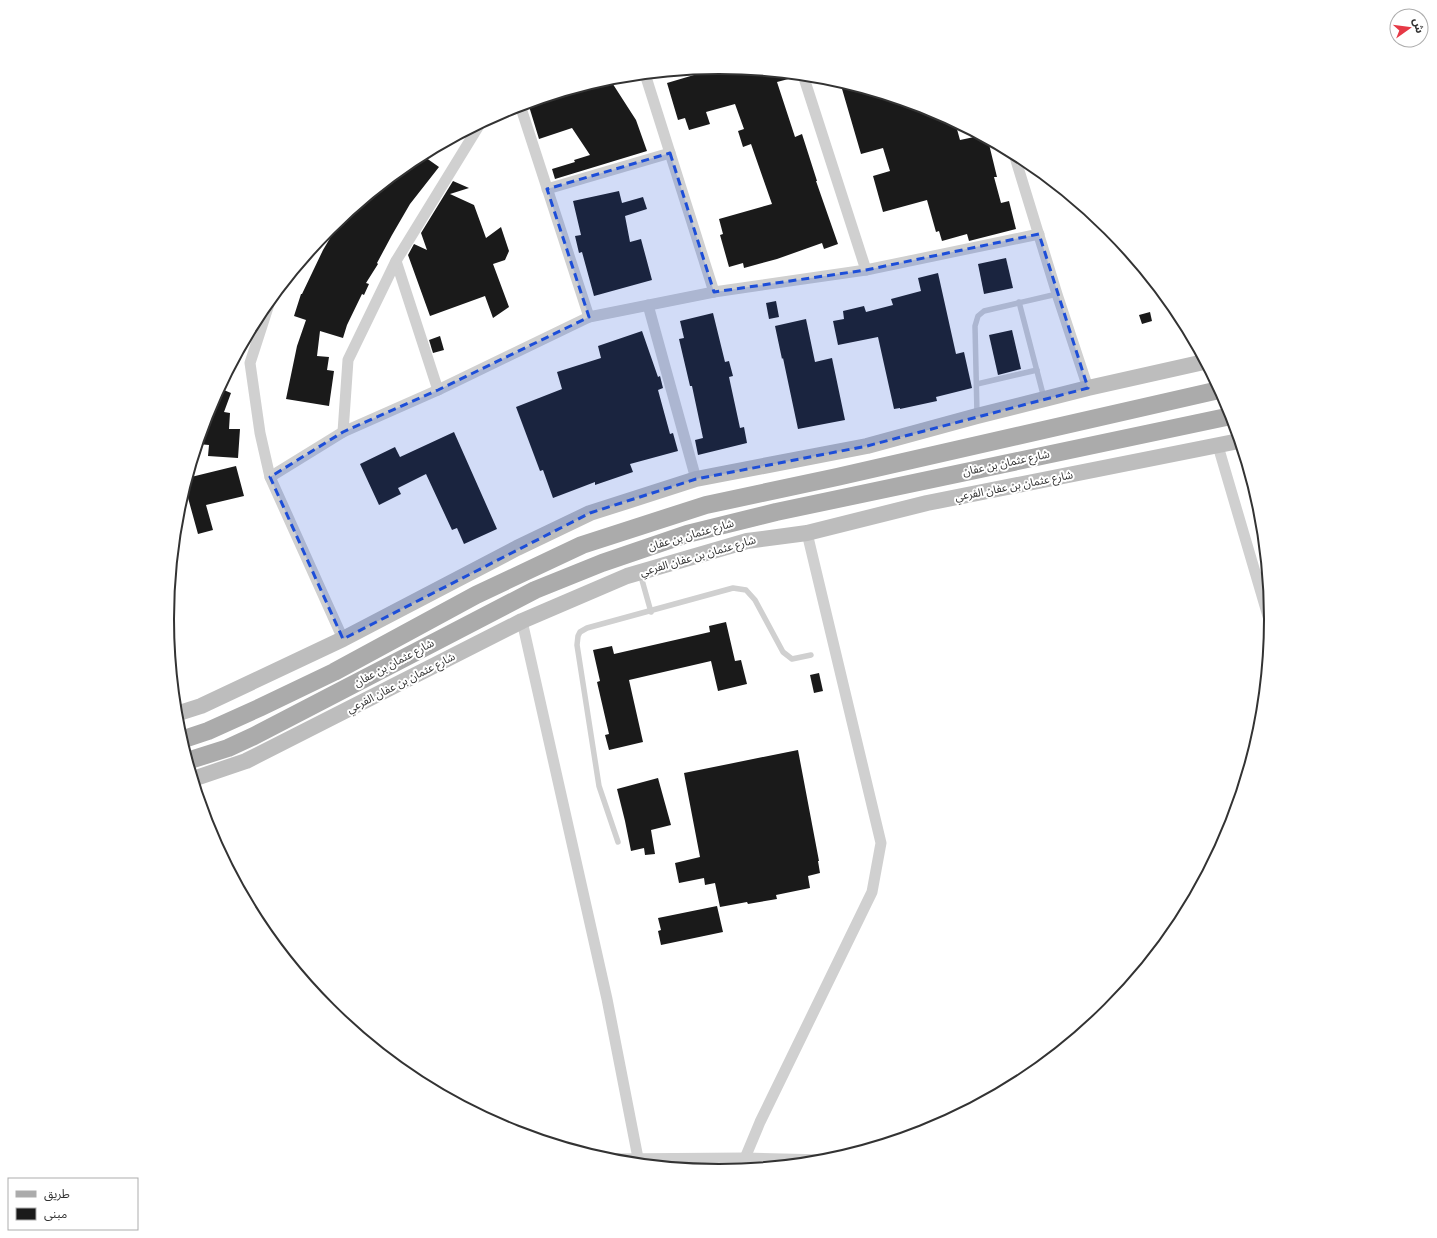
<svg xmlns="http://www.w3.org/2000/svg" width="1437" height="1238" viewBox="0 0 1437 1238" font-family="'Fira Sans Condensed','Noto Sans Arabic',sans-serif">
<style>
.building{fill:#1a1a1a}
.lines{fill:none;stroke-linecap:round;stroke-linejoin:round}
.lane{stroke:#d0d0d0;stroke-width:5.5}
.street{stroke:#d0d0d0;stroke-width:11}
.secondary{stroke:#bdbdbd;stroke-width:16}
.primary{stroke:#ababab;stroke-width:18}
.marked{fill:#1d4ed8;fill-opacity:0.2;stroke:#1d4ed8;stroke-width:3;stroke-dasharray:8 5;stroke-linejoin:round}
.labels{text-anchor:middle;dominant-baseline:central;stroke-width:4;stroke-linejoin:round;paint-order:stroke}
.street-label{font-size:11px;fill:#333;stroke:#fff}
.rim{fill:none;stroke:#333;stroke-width:2}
</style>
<rect width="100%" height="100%" fill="#fff"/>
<!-- building -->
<g class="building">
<path d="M721 67 796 75V77L777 82 795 137 802 134 817 181H816L838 244 824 249 822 243 777 259 744 268 743 263 729 267 720 235 723 234 719 219 772 204 751 144 743 147 738 131 744 129 735 104 706 112 710 124 689 130 685 118 678 120 667 83Z"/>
<path d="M609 78 636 120 647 151 555 179 552 169 575 162 574 160 590 155 572 128 539 139 528 103Z"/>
<path d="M840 82 930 109 955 122 960 140 979 136 988 140 997 177H994L1001 203 1009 201 1016 229 969 241 967 234 942 241 939 231 936 232 927 200 883 212 873 176 890 171 883 148 861 154Z"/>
<path d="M422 155 439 167 410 204 392 235 377 263 378 264 366 283 369 284 364 295 362 294 347 325 343 338 320 331 317 356 329 357 327 370 334 371 329 406 286 399 297 346 306 320 294 316 301 294H302L323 250 342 218 357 205 361 208 367 197 412 160Z"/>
<path d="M453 181 469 188 450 194 474 205 486 238 501 227 509 251 505 260 493 264 509 307 493 318 485 296 430 316 408 255 414 244 427 250 421 233Z"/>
<path d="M619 191 622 203 643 197 647 209 625 216 630 242 641 239 652 280 594 296 582 252 579 253 575 236 581 235 573 201Z"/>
<path d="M1006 258 1013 288 984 294 978 264Z"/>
<path d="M938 273 956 354 964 352 972 388 936 397 937 401 900 409V408L894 409 878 337 838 345 833 321 844 319 843 311 864 306 866 312 893 305 891 299 921 291 918 278Z"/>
<path d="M776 301 779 317 769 319 766 303Z"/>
<path d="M1150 312 1152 321 1142 324 1139 315Z"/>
<path d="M713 313 725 362 729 361 733 376 729 377 740 428 744 427 747 443 698 455 695 440 703 438 692 386H690L679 339 684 338 680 321Z"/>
<path d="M806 319 815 362 832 358 845 420 798 429 783 358 782 359 775 326Z"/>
<path d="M1012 330 1021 369 998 375 989 335Z"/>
<path d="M642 331 658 377 660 376 663 388 658 390 670 434 673 433 678 451 630 464 633 472 595 485V482L553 498 543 470 540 471 516 407 562 389 557 372 601 358 598 346Z"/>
<path d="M440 336 444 350 433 353 429 340Z"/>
<path d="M219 388 231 393 224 412 230 413 229 429H240L238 458 208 456 209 445 198 444 209 408Z"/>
<path d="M454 432 497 529 464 544 457 528 452 530 426 474 398 488 401 494 379 505 360 464 395 447 400 457Z"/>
<path d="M236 466 244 496 206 505 213 530 198 534 185 487 187 478Z"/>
<path d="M726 622 735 661 741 660 747 684 718 691 711 661 629 680 643 742 609 750 605 735 609 734 597 682 600 681 593 650 612 646 614 654 710 632 709 626Z"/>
<path d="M819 673 823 691 814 693 810 675Z"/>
<path d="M798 750 819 861H818L820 873 808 876 810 888 776 895 777 899 748 904 747 902 720 907 715 883 705 885 704 878 679 883 675 863 700 857 684 773Z"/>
<path d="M658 778 671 825 651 830 655 854 645 855 644 848 631 851 625 821 617 789Z"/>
<path d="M717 906 723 932 661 945 658 931 661 930 658 918Z"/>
</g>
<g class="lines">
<!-- lane -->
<g class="lane">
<path d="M1019 302 1044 398"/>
<path d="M977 384 1037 370"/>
<path d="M977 414 975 326 978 316 984 311 1057 294"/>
<path d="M640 573 651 612"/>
<path d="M618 842 599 786 577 645 578 636 580 632 587 628 733 588 746 590 755 600 783 652 792 659 811 655"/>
</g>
<!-- street -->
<g class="street">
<path d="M645 74 714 292"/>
<path d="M803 75 866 270"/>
<path d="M520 105 589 317"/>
<path d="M1014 154 1057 294 1088 388"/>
<path d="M547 189 670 153"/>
<path d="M396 261 438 390"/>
<path d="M271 298 250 363 260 433 270 477 343 639"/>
<path d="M648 305 696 479"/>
<path d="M343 432 348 360 396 261 480 124"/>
<path d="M1218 446 1270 623"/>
<path d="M270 477 343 432 438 390 589 317 714 292 866 270 1039 234"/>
<path d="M522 621 607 999 638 1158"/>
<path d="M745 1158 760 1122 872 892 881 843 807 533"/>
<path d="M605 1159 745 1158 827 1160"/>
</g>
<!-- secondary -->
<g class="secondary">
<path d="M176 714 201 706 343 639 517 548 590 513 696 479 867 446 977 416 1088 388 1204 362"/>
<path d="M193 779 246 761 522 621 627 576 747 541 807 533 927 503 1239 441"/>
</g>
<!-- primary -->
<g class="primary">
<path d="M181 740 208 731 261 707 334 672 476 595 582 545 706 505 837 477 1219 390"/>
<path d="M187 761 228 748 254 736 535 590 602 563 687 534 776 512 1231 416"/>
</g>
</g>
<!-- marked area -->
<path class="marked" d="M670 153 714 292 866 270 1039 234 1088 388 867 446 696 479 590 513 343 639 270 477 343 432 438 390 589 317 547 189Z"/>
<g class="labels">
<!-- street labels -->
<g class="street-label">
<text transform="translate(1006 463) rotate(-12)">شارع عثمان بن عفان</text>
<text transform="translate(1014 486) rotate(-11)">شارع عثمان بن عفان الفرعي</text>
<text transform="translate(691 535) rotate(-16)">شارع عثمان بن عفان</text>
<text transform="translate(698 556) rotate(-16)">شارع عثمان بن عفان الفرعي</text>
<text transform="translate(394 663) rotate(-28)">شارع عثمان بن عفان</text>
<text transform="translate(401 683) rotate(-27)">شارع عثمان بن عفان الفرعي</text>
</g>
</g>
<!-- crop -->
<path d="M0 0H1437V1238H0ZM174 619a545 545 0 1 1 1090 0a545 545 0 1 1-1090 0Z" fill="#fff" fill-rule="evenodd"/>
<path class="rim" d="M174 619a545 545 0 1 1 1090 0a545 545 0 1 1-1090 0Z"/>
<!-- legend -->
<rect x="8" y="1178" width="130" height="52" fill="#ffffff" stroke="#adadad"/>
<rect x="16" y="1191" width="20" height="6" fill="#ababab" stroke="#adadad"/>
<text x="44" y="1198" font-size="12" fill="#333333">طريق</text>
<rect x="16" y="1208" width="20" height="12" fill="#1a1a1a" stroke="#adadad"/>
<text x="44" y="1218" font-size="12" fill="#333333">مبنى</text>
<!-- north arrow -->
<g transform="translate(1409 28) rotate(76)"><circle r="19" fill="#ffffff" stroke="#adadad"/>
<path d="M0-3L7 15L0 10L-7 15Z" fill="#e63946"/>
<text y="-6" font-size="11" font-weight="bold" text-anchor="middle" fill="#333333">ش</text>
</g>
</svg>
